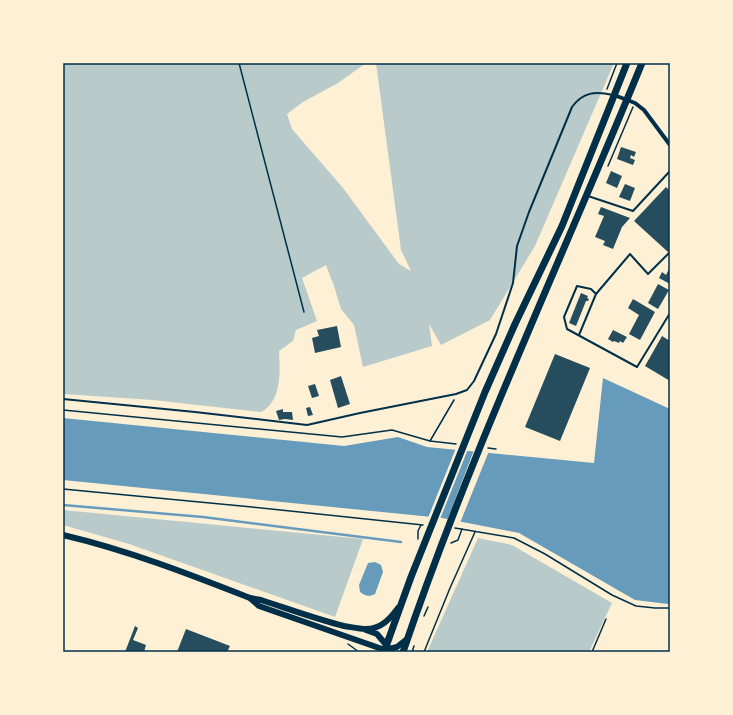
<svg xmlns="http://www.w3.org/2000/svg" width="733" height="715" viewBox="0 0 733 715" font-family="Poppins,sans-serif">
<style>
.green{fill:#b9caca}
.water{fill:#669bbc}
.pier{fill:#fdf0d5}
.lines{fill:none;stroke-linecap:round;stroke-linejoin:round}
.stream{stroke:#669bbc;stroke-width:2.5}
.building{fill:#264d5e}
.path{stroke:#003049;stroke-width:1.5}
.service{stroke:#003049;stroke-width:2}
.minor{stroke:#003049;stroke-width:4}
.secondary{stroke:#003049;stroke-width:6}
.primary{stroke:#003049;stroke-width:7}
.neatline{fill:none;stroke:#003049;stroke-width:1.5}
</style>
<rect width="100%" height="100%" fill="#fdf0d5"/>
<!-- green -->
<g class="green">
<path d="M63 63H366L338 83 303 102 287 114 292 129 343 188 399 264 411 271 401 250 376 63H614L535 246 490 320 441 345 429 324 432 346 363 367 354 325 341 309 334 286 326 265 302 278 317 321 296 330 293 341 279 351C280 371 282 401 261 412L153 400 63 394Z"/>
<path d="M63 510 363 539 335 617 129 544 63 525Z"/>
<path d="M478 538 512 545 612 603 589 652H427Z"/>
</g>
<!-- water -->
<g class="water">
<path d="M603 378 670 409V602L668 604 635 600 519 533 442 518 63 480V418L344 446 398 437 427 447 594 463Z"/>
<path d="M375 562 381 565 383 572 375 594C369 597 365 596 360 592L359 585 368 563Z"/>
</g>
<!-- pier -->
<g class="pier">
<path d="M456 448 468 449 440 519 428 518Z"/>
<path d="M474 450 489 451 460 523 447 521Z"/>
</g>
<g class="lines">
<!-- stream -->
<path class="stream" d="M63 505 203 517 401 542"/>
</g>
<!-- building -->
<g class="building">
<path d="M621 147 636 152 634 157 631 155 630 158 635 160 633 165 617 159Z"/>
<path d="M611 171 622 176 617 188 606 183Z"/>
<path d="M625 184 635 188 630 201 619 197Z"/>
<path d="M666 187 670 191V250L668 252 634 221Z"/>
<path d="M601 207 630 218 622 227 613 249 603 245 605 241 595 237 604 216 598 214Z"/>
<path d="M670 267V284L659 278 662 272 666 275Z"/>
<path d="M658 284 669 290 658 309 648 303Z"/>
<path d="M581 293 588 296 587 298 589 299 588 301H586L576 326 569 323Z"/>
<path d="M633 299 655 312 640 340 629 334 639 315 628 308Z"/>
<path d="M337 326 341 347 315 353 312 338 319 336 317 330Z"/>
<path d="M613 330 627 337 623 343 620 341 619 343 614 341 613 342 608 339Z"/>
<path d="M662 336 670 341V381L645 366Z"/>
<path d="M555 354 590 368 560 441 525 427Z"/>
<path d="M341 376 350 404 338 408 330 380Z"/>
<path d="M315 384 319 396 312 398 308 386Z"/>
<path d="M310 407 313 415 308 416 306 408Z"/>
<path d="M283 409V412H292L293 420 285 419 279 420 276 411Z"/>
<path d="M135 626 138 628 133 640 146 645 144 652H125Z"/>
<path d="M186 629 230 646 227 652H177Z"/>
</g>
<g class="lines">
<!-- path -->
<g class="path">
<path d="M239 63 304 312"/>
<path d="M607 89 617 63"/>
<path d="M608 166 633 107"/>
<path d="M63 410 342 437 392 430 430 441 456 444"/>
<path d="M430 441 454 400"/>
<path d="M488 448 496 449"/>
<path d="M63 489 252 507 423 525"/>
<path d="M455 528 514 538 545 554 612 595 636 606 655 608H670"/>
<path d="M418 539V531L421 525"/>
<path d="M451 543 458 540 462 529"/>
<path d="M424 616 428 607"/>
<path d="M348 644 359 652"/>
<path d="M412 652 414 646"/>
<path d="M424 652 450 588 475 532"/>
<path d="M592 652 606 619"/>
</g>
<!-- service -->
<g class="service">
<path d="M588 196 633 211 670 171"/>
<path d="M596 294 630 254 648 274 670 252"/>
<path d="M579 335 596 294 591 289 577 286 564 317 567 329 637 367 670 313"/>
<path d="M63 399 195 412 307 425 360 413 456 394 467 390 474 381 496 334 513 283 517 246 529 212 572 107C583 92 595 91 613 95"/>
</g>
<!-- minor -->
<path class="minor" d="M614 95 635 103 644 110 670 145"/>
<!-- secondary -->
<g class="secondary">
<path d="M63 535C127 550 189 574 250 598L261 600C289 609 316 619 344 626 351 627 359 629 366 629 381 629 390 619 398 608"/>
<path d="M250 598 259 606 385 650 397 647 407 639"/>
<path d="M366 630 377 634 388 647"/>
</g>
<!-- primary -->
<g class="primary">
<path d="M384 652 411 577 485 392 515 324 562 226 627 63"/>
<path d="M403 652C471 451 562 259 642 63"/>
</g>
</g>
<!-- border -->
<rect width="733" height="715" fill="none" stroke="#fdf0d5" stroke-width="128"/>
<rect x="64" y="64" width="605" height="587" class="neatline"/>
</svg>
